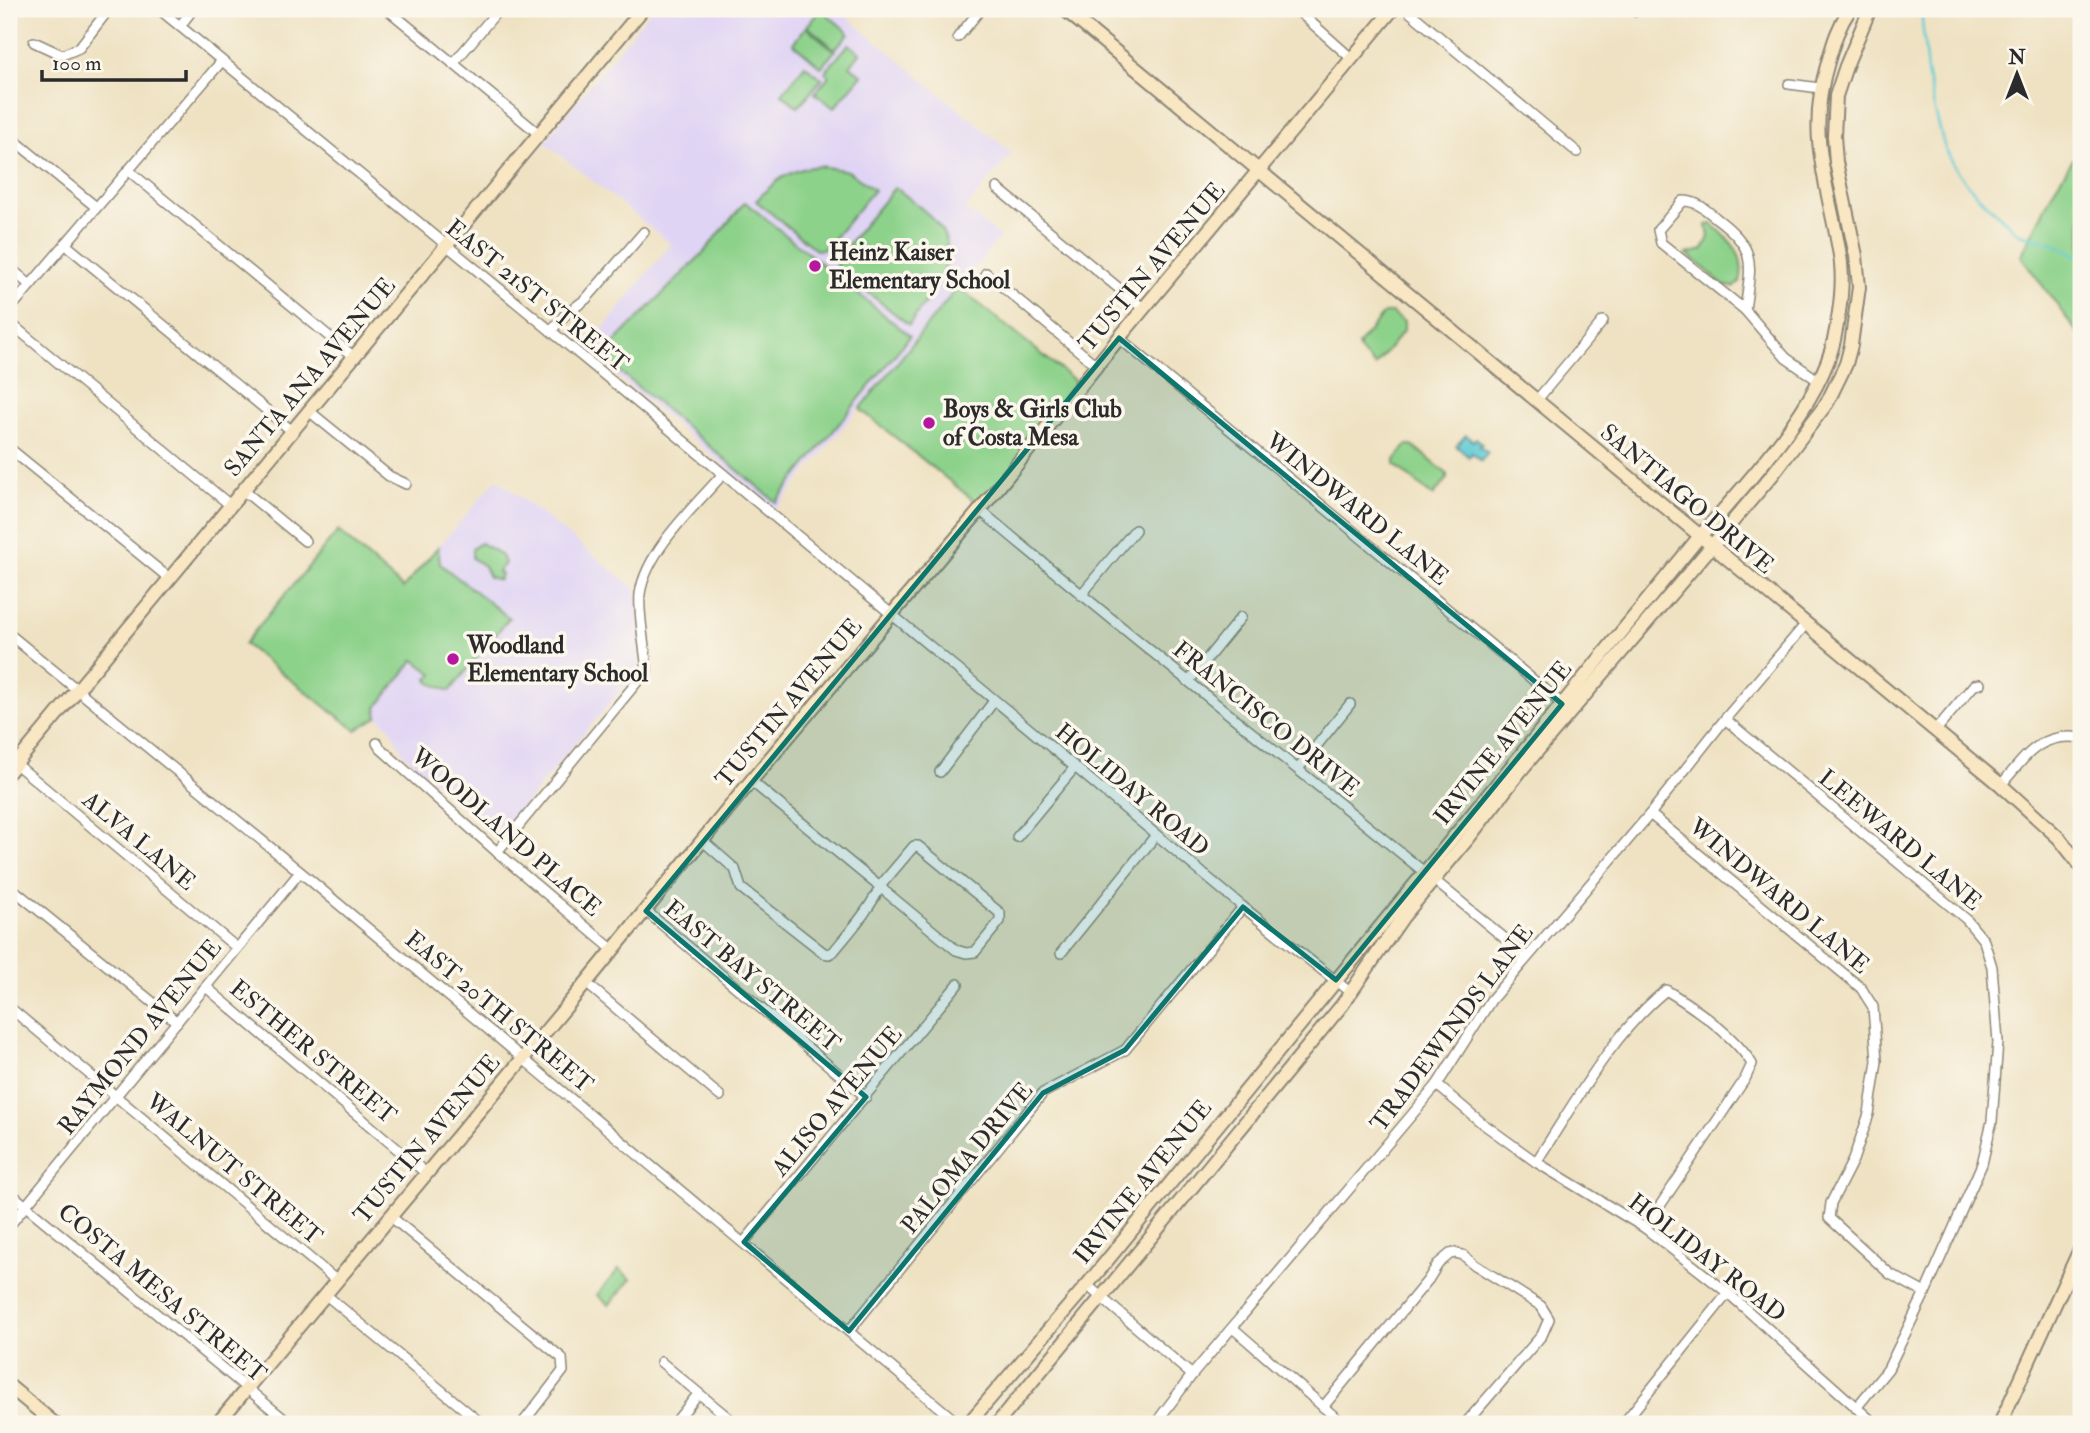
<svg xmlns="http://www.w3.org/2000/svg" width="2090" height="1433" viewBox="0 0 2090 1433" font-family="'IM FELL Double Pica',serif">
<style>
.built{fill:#e0d4f4}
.green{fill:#8dd28b;stroke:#5c7e5b;stroke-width:2}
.water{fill:#5dcad3;stroke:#447a7f;stroke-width:2}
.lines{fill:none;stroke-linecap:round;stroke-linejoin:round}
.stream{stroke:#5dcad3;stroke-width:2.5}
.street-casing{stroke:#8d8677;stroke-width:12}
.secondary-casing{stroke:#8d8677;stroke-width:16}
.street{stroke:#fff;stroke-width:9}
.secondary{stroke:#f9e7c3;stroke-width:12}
.marked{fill:#0f766e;fill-opacity:0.2;stroke:#0f766e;stroke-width:5;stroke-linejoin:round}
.poi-dot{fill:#b5179e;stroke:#fbf7ec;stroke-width:2.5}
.labels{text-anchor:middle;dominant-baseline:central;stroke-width:7;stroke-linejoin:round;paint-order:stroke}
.poi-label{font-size:24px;font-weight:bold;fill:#2b2b2b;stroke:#fbf7ec;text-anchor:start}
.street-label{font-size:24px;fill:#2b2b2b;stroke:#fbf7ec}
</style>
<rect width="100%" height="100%" fill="#fbf7ec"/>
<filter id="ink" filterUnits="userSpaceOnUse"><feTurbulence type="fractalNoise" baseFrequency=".0143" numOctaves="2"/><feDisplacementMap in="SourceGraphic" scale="14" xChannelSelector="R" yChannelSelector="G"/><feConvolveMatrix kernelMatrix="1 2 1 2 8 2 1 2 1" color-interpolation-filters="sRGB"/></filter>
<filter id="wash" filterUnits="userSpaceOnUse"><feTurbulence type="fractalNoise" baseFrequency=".00686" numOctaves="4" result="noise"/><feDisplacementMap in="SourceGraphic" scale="28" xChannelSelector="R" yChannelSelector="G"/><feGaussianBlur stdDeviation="1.57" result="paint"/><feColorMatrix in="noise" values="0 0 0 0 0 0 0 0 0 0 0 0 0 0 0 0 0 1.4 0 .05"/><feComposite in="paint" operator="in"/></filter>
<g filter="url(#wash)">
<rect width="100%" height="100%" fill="#efe2c3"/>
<!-- built -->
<g class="built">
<path d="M652 9H837L1012 153 965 209 1000 237 776 509 586 350 671 244 544 142Z"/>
<path d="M497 479 636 589 642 657 640 667 497 837 404 755 389 726 377 717 358 731 266 661 277 607 338 531 403 588Z"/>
</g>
<!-- green -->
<g class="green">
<path d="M821 9 849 33 835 49 807 26Z"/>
<path d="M806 27 835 51 821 67 793 43Z"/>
<path d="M849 44 860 53 850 66 862 75 834 108 815 93 829 76 825 72Z"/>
<path d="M805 65 822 79 798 107 782 94Z"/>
<path d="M2081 147V338L2021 256 2053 191Z"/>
<path d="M820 166 848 171 874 190 825 249 816 250 756 201C775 180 791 168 820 166Z"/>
<path d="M895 187C907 197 921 207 933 219 969 256 930 293 909 325L836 267 837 258Z"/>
<path d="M745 202 910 336 776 502 601 356 704 252Z"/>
<path d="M1712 224C1731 240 1747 256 1740 282L1734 287 1725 286 1687 254 1703 250 1709 237 1707 225Z"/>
<path d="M958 287 1080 385 982 507 860 409Z"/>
<path d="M1384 313H1392L1404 322V330L1375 366 1360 351 1358 345Z"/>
<path d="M1407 445H1412L1447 474V479L1433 496 1395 465V460Z"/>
<path d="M338 531 403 588 438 547 440 564 509 618 450 691 430 683 428 679 433 674 414 660 377 707V717L356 730 244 644Z"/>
<path d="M480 543C490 548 501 553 505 563L498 572 501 574 499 580 489 577 484 566 472 558V549Z"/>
<path d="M619 1269 631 1279 609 1305 597 1295Z"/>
</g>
<!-- water -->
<path class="water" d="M1466 435 1473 441 1476 438 1482 443 1480 447 1488 453 1481 461 1472 453 1469 457 1456 446Z"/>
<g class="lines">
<!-- stream -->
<path class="stream" d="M1921 9 1927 72 1935 111 1945 149 1959 173 1976 194 2019 234 2050 242 2081 257"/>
</g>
</g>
<g filter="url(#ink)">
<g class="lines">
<!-- street casing -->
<g class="street-casing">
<g id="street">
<path d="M159 9 590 363 1243 907 1351 993"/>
<path d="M387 9 539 134"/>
<path d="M1296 9 1351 58"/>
<path d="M1406 9 1577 152"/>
<path d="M1632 9 1634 11"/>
<path d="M1080 22 1090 9"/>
<path d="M180 26 193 9"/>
<path d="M958 37 981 9"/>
<path d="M34 42 62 55 79 48 109 9"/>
<path d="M453 64 499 9"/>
<path d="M1789 84 1820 88"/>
<path d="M9 136 96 207"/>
<path d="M128 170 354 357"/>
<path d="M997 188 1144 309"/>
<path d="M1683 201C1697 201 1705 209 1716 218 1758 249 1751 263 1745 310L1661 243 1658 230Z"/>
<path d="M65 244 292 431"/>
<path d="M9 267 30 285"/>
<path d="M986 273 1097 366"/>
<path d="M9 310 221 62"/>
<path d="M1745 310 1786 358 1819 381"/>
<path d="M9 322 230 505"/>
<path d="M551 331 565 315 586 299 644 232"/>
<path d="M1119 338 1566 707"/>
<path d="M1536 401 1603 321"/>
<path d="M309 411 389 476 406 484"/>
<path d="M9 448 169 578"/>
<path d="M243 490 305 541"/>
<path d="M980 510C1160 662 1347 806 1527 957"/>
<path d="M1081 595 1135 530"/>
<path d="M9 634 304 875 959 1424"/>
<path d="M1189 681 1241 617"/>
<path d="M1725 719 1966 919 1984 941 1992 967 1998 1042 1992 1121 1982 1164 1925 1293 1888 1369 1856 1408"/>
<path d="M1935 731 1974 685 1980 684"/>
<path d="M377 743 380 748 497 852 612 949"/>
<path d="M16 764 237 948"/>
<path d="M1298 769 1350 704"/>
<path d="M940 772 994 701"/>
<path d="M751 781 875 883"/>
<path d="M2001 785C2025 757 2040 731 2081 738"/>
<path d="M1650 814 1861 988 1873 1007 1877 1061 1869 1114 1853 1160 1831 1203 1829 1218 1890 1274 1925 1293"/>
<path d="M1017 837 1075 767"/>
<path d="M703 841 735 869 741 888 824 953 829 954 834 951C852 929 870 909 881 885L914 846H918L1000 913V921L975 952 966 953 956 950 880 887"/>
<path d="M497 852 647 670C645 650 638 612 640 594 646 551 695 506 723 474"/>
<path d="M9 886 177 1022"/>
<path d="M646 911 866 1097"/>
<path d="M1061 953 1156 835"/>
<path d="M586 983 720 1096"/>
<path d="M206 987 427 1174"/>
<path d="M9 1007 337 1281"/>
<path d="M1437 1085 1482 1123 1536 1162 1645 1228 1728 1293 1875 1424"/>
<path d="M1536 1162C1575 1103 1611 1035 1666 990 1694 1007 1735 1036 1752 1064L1745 1079 1645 1228"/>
<path d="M9 1192 290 1424"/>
<path d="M390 1216 562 1358 563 1371 522 1424"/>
<path d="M9 1226 300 872"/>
<path d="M744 1242 958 984"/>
<path d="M1087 1285 1192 1375"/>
<path d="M326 1295 482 1424"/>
<path d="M1234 1329 1343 1424"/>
<path d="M849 1331 1043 1093 1125 1050 1243 907"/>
<path d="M661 1362 736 1424"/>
<path d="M1323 1407 1428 1280 1438 1264 1450 1254 1455 1253 1463 1255 1475 1265 1541 1306 1549 1319 1542 1335 1465 1424"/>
<path d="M674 1424 698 1394"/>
<path d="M1161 1424V1416L1192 1375 1437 1085 1491 1000 1650 814 1725 719 1805 625"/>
<path d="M1623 1424 1728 1293"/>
</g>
</g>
<!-- secondary casing -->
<g class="secondary-casing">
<g id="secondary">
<path d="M1064 9 2001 785 2059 838 2081 866"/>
<path d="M9 772 643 9"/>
<path d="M9 1386 55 1424"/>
<path d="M217 1424 586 983 751 781 980 510 1119 338 1393 9"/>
<path d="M968 1424 1087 1285 1700 536C1745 486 1820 405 1834 340 1840 311 1845 279 1839 250 1827 180 1806 134 1828 62 1834 41 1838 27 1850 9"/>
<path d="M997 1424 1342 1005 1402 918 1466 841 1521 770 1773 474 1827 403 1846 364 1851 345 1859 287 1856 256 1836 162 1834 136 1836 96 1846 66 1870 9"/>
<path d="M2000 1424 2081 1247"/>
</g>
</g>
<!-- street -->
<use href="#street" class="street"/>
<!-- secondary -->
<use href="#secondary" class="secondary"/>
</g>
</g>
<!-- marked area -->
<path class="marked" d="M1119 338 1562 704 1336 980 1243 907 1125 1050 1043 1093 849 1331 744 1242 866 1097 646 911Z"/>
<!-- markers -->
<g class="poi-dot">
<circle cx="815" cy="266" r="7"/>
<circle cx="929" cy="423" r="7"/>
<circle cx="453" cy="659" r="7"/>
</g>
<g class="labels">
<!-- poi labels -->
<g class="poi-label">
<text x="829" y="252">Heinz Kaiser<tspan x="829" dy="28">Elementary School</tspan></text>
<text x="943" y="409">Boys &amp; Girls Club<tspan x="943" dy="28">of Costa Mesa</tspan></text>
<text x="467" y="645">Woodland<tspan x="467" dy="28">Elementary School</tspan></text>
</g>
<!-- street labels -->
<g class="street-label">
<text transform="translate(1152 267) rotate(-50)">TUSTIN AVENUE</text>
<text transform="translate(537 296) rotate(39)">EAST 21ST STREET</text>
<text transform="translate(310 377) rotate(-50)">SANTA ANA AVENUE</text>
<text transform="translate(1687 499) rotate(40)">SANTIAGO DRIVE</text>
<text transform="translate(1357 509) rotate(39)">WINDWARD LANE</text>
<text transform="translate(789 703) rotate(-50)">TUSTIN AVENUE</text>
<text transform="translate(1266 719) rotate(39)">FRANCISCO DRIVE</text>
<text transform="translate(1503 743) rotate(-51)">IRVINE AVENUE</text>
<text transform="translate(1132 790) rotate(40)">HOLIDAY ROAD</text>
<text transform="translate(506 832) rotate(41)">WOODLAND PLACE</text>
<text transform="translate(1900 840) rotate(40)">LEEWARD LANE</text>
<text transform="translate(139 841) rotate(40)">ALVA LANE</text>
<text transform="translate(1779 896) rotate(40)">WINDWARD LANE</text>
<text transform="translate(752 976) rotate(40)">EAST BAY STREET</text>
<text transform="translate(499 1012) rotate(40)">EAST 20TH STREET</text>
<text transform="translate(1452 1028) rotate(-53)">TRADEWINDS LANE</text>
<text transform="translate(140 1037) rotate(-51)">RAYMOND AVENUE</text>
<text transform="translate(313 1052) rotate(40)">ESTHER STREET</text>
<text transform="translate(837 1101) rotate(-50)">ALISO AVENUE</text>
<text transform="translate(427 1139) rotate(-50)">TUSTIN AVENUE</text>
<text transform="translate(967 1158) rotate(-50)">PALOMA DRIVE</text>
<text transform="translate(234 1169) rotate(40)">WALNUT STREET</text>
<text transform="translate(1143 1182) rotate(-51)">IRVINE AVENUE</text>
<text transform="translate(1707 1258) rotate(38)">HOLIDAY ROAD</text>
<text transform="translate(162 1293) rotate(40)">COSTA MESA STREET</text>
</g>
</g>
<!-- margin -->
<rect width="2090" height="1433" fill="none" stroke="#fbf7ec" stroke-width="35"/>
<!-- north arrow -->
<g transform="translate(2017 74)" stroke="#fbf7ec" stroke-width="5" paint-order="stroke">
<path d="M0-5L12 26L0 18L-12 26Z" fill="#2b2b2b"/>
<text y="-10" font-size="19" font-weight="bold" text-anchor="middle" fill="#2b2b2b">N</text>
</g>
<!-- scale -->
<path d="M42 70v10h144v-10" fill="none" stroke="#2b2b2b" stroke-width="3.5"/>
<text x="52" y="70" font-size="21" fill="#2b2b2b" stroke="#fbf7ec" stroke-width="5" paint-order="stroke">100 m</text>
</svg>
